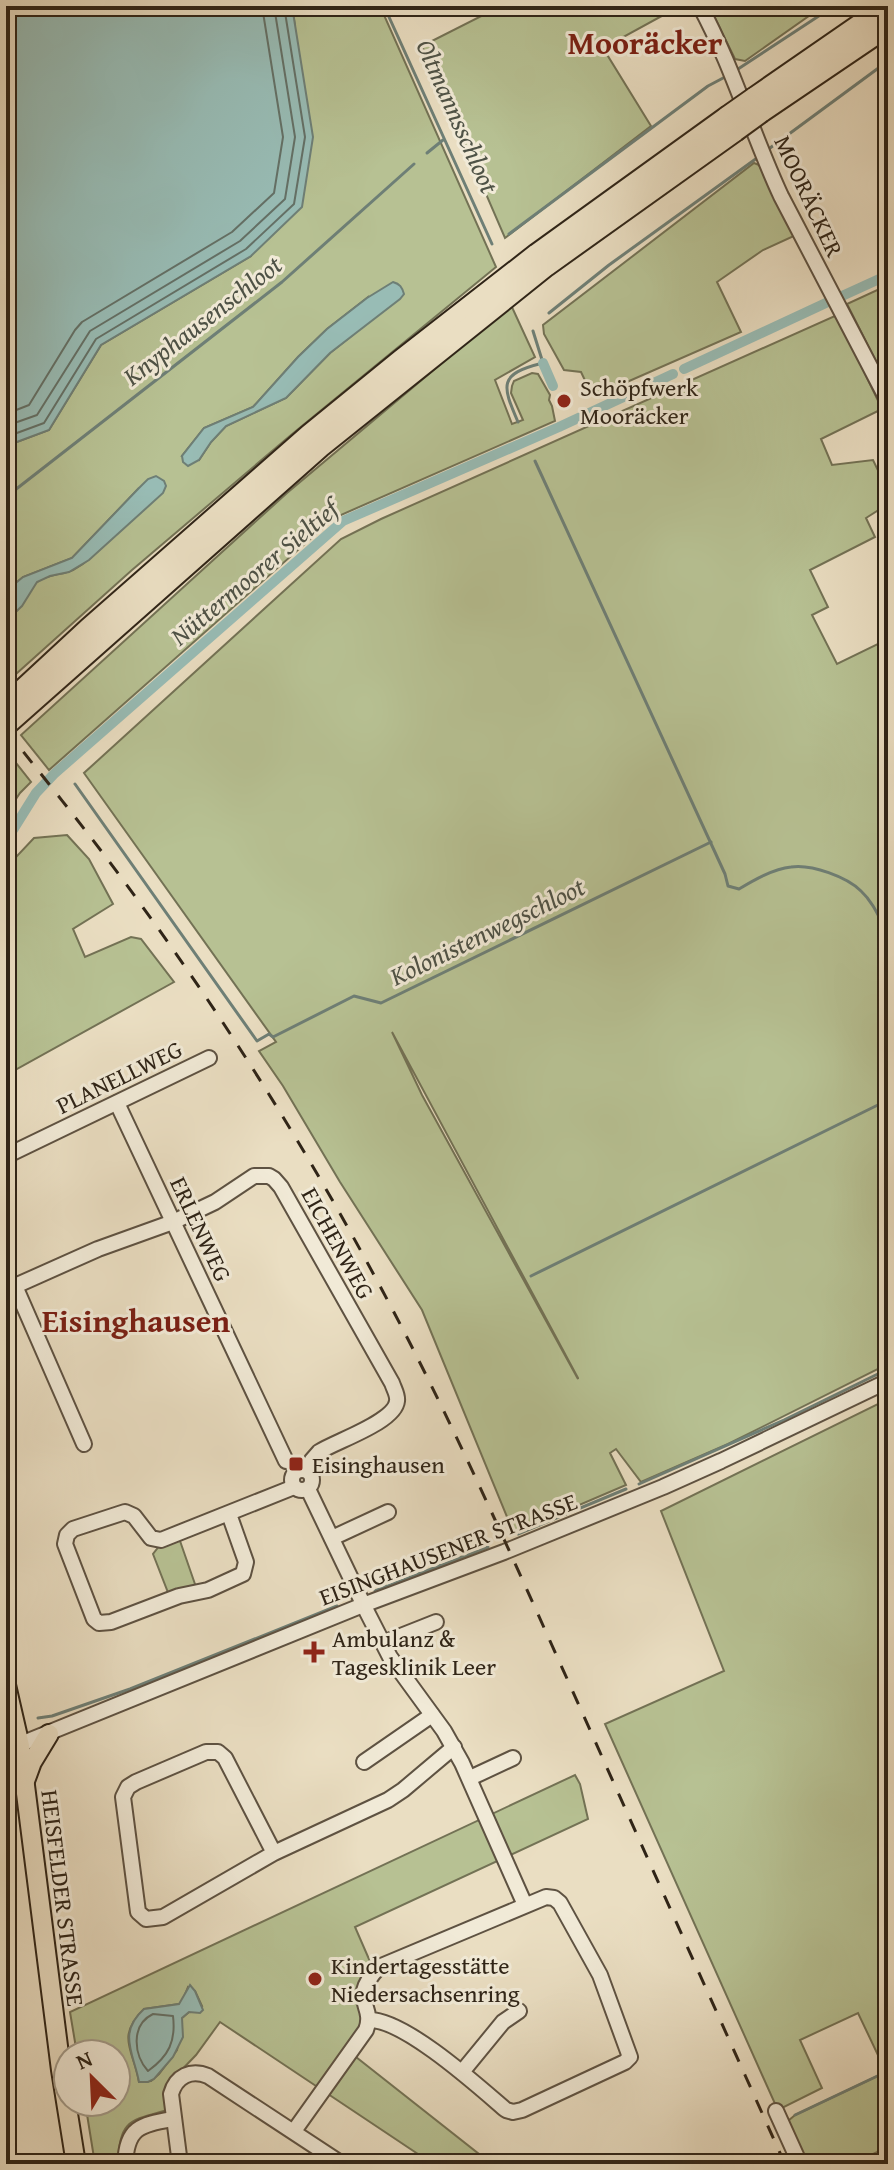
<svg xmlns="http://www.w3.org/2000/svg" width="894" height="2170" viewBox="0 0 894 2170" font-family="'Gentium Book Plus',serif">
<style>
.green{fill:#b7c193;stroke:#737255;stroke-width:2;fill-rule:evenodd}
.water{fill:#98bcb5;stroke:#6e7f76;stroke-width:2}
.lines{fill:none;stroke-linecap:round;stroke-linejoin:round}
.shore{stroke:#647066;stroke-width:2}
.stream{stroke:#6e7f76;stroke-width:3}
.canal{stroke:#98bcb5;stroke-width:10}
.minor-casing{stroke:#5e5242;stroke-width:18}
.major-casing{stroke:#2f2417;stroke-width:22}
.highway-casing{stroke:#2f2417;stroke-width:24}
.minor{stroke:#f1ead7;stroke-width:14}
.major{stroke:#eadec2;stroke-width:18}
.highway{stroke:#eadec2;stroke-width:20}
.rail{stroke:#2f2417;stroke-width:3;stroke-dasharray:14 14;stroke-linecap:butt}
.highway-bridge-casing{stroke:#2f2417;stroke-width:24;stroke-linecap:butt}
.highway-bridge{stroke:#eadec2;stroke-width:20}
.poi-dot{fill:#8f2418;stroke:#f1ead7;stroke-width:3}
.labels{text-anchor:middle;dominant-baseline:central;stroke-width:6;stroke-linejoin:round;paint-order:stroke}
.street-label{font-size:24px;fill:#2f2417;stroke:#f1ead7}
.poi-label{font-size:24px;fill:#2f2417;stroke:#f1ead7;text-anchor:start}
.water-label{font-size:26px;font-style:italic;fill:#4e5246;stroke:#f1ead7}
.district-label{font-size:32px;font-weight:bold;fill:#7a1f14;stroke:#f1ead7}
</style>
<rect width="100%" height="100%" fill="#eadec2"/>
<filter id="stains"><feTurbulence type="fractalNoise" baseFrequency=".0025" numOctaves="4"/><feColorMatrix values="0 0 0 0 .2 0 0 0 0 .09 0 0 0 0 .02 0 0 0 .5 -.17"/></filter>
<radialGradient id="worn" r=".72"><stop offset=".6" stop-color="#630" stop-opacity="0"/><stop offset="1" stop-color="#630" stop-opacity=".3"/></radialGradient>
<!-- green -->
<g class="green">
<path d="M292 6H380L496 267 291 435 132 570 6 683V621C21 612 24 593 37 582 47 574 62 575 73 570 106 553 121 519 139 488L72 558 23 577 6 591V446L49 430 101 345 251 256 295 26ZM367 298 354 334 330 353 286 398 226 426 211 442 199 460 182 456 204 428 253 407 298 357 327 329Z"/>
<path d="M501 6H680L603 48 651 126 505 238 422 46Z"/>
<path d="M709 6H823L745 61 735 59Z"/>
<path d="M754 163 759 165 796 235 763 250 717 282 741 332 595 396 590 391 581 372 564 370 544 334 543 325Z"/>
<path d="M888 285V385L847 304Z"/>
<path d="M511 305 535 357 495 380 512 424 523 420 511 393 512 386 514 381 532 373 538 374 550 395 549 400 552 406 555 421 334 518 49 770 21 735 287 493Z"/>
<path d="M837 315 882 409 821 439 832 465 873 460 888 491V504L866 518 875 537 810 570 828 607 812 615 837 664 888 639V1364L728 1444 641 1482 616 1449 610 1453 626 1485 516 1532 512 1529 422 1310 340 1182 283 1086 259 1051 276 1042 84 773 341 539 381 519ZM392 1032 578 1378V1379L422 1095Z"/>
<path d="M9 754 31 782 20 793 6 814V759Z"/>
<path d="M67 835 89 859 113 904 73 929 85 957 131 937 141 939 174 982 6 1075V873L16 857 34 838Z"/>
<path d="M888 1399V2147L852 2164H804L788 2127V2121L795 2115 886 2072 858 2013 800 2040 822 2088 782 2108 776 2106 605 1724 724 1671 661 1511Z"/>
<path d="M179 1538 196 1587 169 1595 153 1554 160 1545Z"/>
<path d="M575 1775 580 1784 588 1819 355 1927 372 1966 357 1991 358 2002 369 2031 356 2057 484 2158 487 2164H433L220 2022 196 2055 170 2082 167 2110C128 2121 120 2120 118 2164H95L85 2102H116V2054H77L70 2012ZM188 1987 195 1991 202 2006 189 2012 182 2018 177 2050 159 2074 151 2081 139 2082C134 2050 115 2038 144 2009L179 2004 182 2002Z"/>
</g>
<!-- water -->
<g class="water">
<path d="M6 6H292L313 137 302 207 251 256 101 345 49 430 6 446Z"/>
<path d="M393 282C400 284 402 287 404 294L400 299 330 353 286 398 226 426 211 442 199 460 188 466 183 462 182 456 204 428 253 407 298 357 327 329 367 298Z"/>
<path d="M156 476 164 481 166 486 163 493 89 560 69 572 50 576 37 582 22 606 6 621V591L23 577 72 558 139 488 148 479Z"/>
<path d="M190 1985 195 1991 203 2010 200 2013 189 2012 182 2018 183 2037 173 2057 154 2079 148 2082H139C134 2054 117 2033 144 2009L179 2004Z"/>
</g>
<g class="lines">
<!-- shore -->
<g class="shore">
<path d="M6 414 29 405 75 330 82 322 232 232 274 193 283 137 262 6"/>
<path d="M6 426 37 415 90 331 240 241 285 199 295 137 274 6"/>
<path d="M6 437 44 423 96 339 246 249 294 204 305 137 284 6"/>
<path d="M153 2014 173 2016C176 2041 169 2056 148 2071 134 2056 130 2025 153 2014Z"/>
</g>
<!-- stream -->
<g class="stream">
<path d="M384 6 492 244"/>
<path d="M735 71 834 6"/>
<path d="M770 148 888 61"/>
<path d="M427 153 443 140"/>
<path d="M509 234 708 86 725 77"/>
<path d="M549 313 609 265 757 158"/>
<path d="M518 422C502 385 498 374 543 363L533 331"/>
<path d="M535 461 725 874 728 886 739 889C754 880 773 869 791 867 812 864 847 877 861 891 874 903 880 920 888 934"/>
<path d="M6 497 282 282 414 164"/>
<path d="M75 784 257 1041 269 1034 273 1037 354 996 381 1003 711 842"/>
<path d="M531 1276 888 1100"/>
<path d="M639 1484 784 1420 888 1369"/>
<path d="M518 1534 626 1489"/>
<path d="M375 1591 488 1547"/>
<path d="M38 1718 52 1716 130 1689 337 1606"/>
<path d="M795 2115 888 2071"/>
</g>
<!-- canal -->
<g class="canal">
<path d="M842 296 888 275"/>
<path d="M543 363 553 386"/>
<path d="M684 369 828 302"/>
<path d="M6 841 36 793 54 774 343 521 559 427 673 374"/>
</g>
<!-- minor casing -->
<g class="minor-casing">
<g id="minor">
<path d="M700 6C733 67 752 134 781 196L888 401"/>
<path d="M117 1103 286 1461"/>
<path d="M6 1156 209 1058"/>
<path d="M15 1286 84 1444"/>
<path d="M6 1290 98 1249 173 1222 215 1202 254 1176H269L274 1179 281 1187 392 1383C394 1389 398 1395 397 1401 395 1422 336 1441 319 1452L312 1460 307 1471"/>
<circle cx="302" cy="1480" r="10"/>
<path d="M308 1489 367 1612 390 1657 444 1731 462 1763 525 1905"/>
<path d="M229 1514 246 1562 243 1574 208 1590 179 1596 111 1622 99 1623 94 1619 65 1544 67 1535 73 1529 125 1512 134 1516 151 1538 161 1540 294 1487"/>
<path d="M332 1538 388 1512"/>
<path d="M383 1643 436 1622"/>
<path d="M6 1750 363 1605 504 1552 663 1487 721 1461 888 1381"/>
<path d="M364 1762 432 1715"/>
<path d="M470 1778 513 1758"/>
<path d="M274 1853 225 1758 218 1752H206L136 1782 128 1787 123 1797 138 1912 146 1919 163 1917 274 1853 388 1800 403 1790 454 1747"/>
<path d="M462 2072 503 2022 519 2011"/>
<path d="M776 2111 800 2164"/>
<path d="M294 2131 366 2030C376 2004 347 2001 379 1967L546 1897 554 1898 560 1903 600 1975 630 2057 625 2062 522 2110 513 2112 506 2110C478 2086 404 2019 369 2020"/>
<path d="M125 2164C127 2127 140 2125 173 2119"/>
<path d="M180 2164 171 2094C176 2076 191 2069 208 2076L342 2164"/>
</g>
</g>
<!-- major casing -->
<g class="major-casing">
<g id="major">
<path d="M6 1685 20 1746 61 2070 76 2164"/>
<path d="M25 1781 32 1762 49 1734"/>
</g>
</g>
<!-- highway casing -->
<g class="highway-casing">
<g id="highway">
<path d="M754 98 887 6"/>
<path d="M761 112 888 26"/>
<path d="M6 705 88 629 309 435 401 360 537 254 727 117"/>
<path d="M6 725 320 447 546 266 735 131"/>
</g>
</g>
<!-- minor -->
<use href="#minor" class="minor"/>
<!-- major -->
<use href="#major" class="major"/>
<!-- highway -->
<use href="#highway" class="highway"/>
<!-- rail -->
<path class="rail" d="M6 730C52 788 99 846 142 906 227 1023 305 1147 374 1275 446 1407 507 1546 569 1683 641 1844 713 2004 785 2164"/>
<!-- highway-bridge casing -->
<g class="highway-bridge-casing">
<g id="highway-bridge">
<path d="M727 117 754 98"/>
<path d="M735 131 761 112"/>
</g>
</g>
<!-- highway-bridge -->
<use href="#highway-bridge" class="highway-bridge"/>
</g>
<!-- markers -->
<g class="poi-dot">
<circle cx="564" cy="401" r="8"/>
<rect x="288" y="1456" width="16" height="16" rx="4"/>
<path d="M310 1640h8v8h8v8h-8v8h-8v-8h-8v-8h8z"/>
<circle cx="315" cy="1979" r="8"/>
</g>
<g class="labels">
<!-- street labels -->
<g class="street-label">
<text transform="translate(809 196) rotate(65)">MOORÄCKER</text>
<text transform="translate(119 1077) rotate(-26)">PLANELLWEG</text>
<text transform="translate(201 1229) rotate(65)">ERLENWEG</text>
<text transform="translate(338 1243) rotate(61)">EICHENWEG</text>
<text transform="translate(448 1549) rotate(-21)">EISINGHAUSENER STRASSE</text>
<text transform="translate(63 1898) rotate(83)">HEISFELDER STRASSE</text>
</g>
<!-- poi labels -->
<g class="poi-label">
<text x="580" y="387">Schöpfwerk<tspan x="580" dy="28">Mooräcker</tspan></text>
<text x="312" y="1464">Eisinghausen</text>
<text x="332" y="1638">Ambulanz &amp;<tspan x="332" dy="28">Tagesklinik Leer</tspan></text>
<text x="331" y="1965">Kindertagesstätte<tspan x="331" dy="28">Niedersachsenring</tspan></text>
</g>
<!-- water labels -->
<g class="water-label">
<text transform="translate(458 116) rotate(66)">Oltmannsschloot</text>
<text transform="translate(202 320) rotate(-38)">Knyphausenschloot</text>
<text transform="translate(254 572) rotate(-40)">Nüttermoorer Sieltief</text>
<text transform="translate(487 931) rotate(-26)">Kolonistenwegschloot</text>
</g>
<!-- district labels -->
<g class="district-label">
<text x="645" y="42">Mooräcker</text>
<text x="136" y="1320">Eisinghausen</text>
</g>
</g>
<!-- margin -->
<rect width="894" height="2170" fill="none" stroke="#eadec2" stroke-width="32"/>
<rect x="8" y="8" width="878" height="2154" fill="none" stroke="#2f2417" stroke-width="4"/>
<rect x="16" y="16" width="862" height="2138" fill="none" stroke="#2f2417" stroke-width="2"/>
<!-- north arrow -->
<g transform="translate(92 2078) rotate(336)"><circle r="38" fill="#f1ead7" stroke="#a39b8a" stroke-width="2"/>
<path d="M0-6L14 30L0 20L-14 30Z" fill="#8f2418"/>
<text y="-12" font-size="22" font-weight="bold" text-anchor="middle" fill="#2f2417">N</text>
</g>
<rect width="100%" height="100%" filter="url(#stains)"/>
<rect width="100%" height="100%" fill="url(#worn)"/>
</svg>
